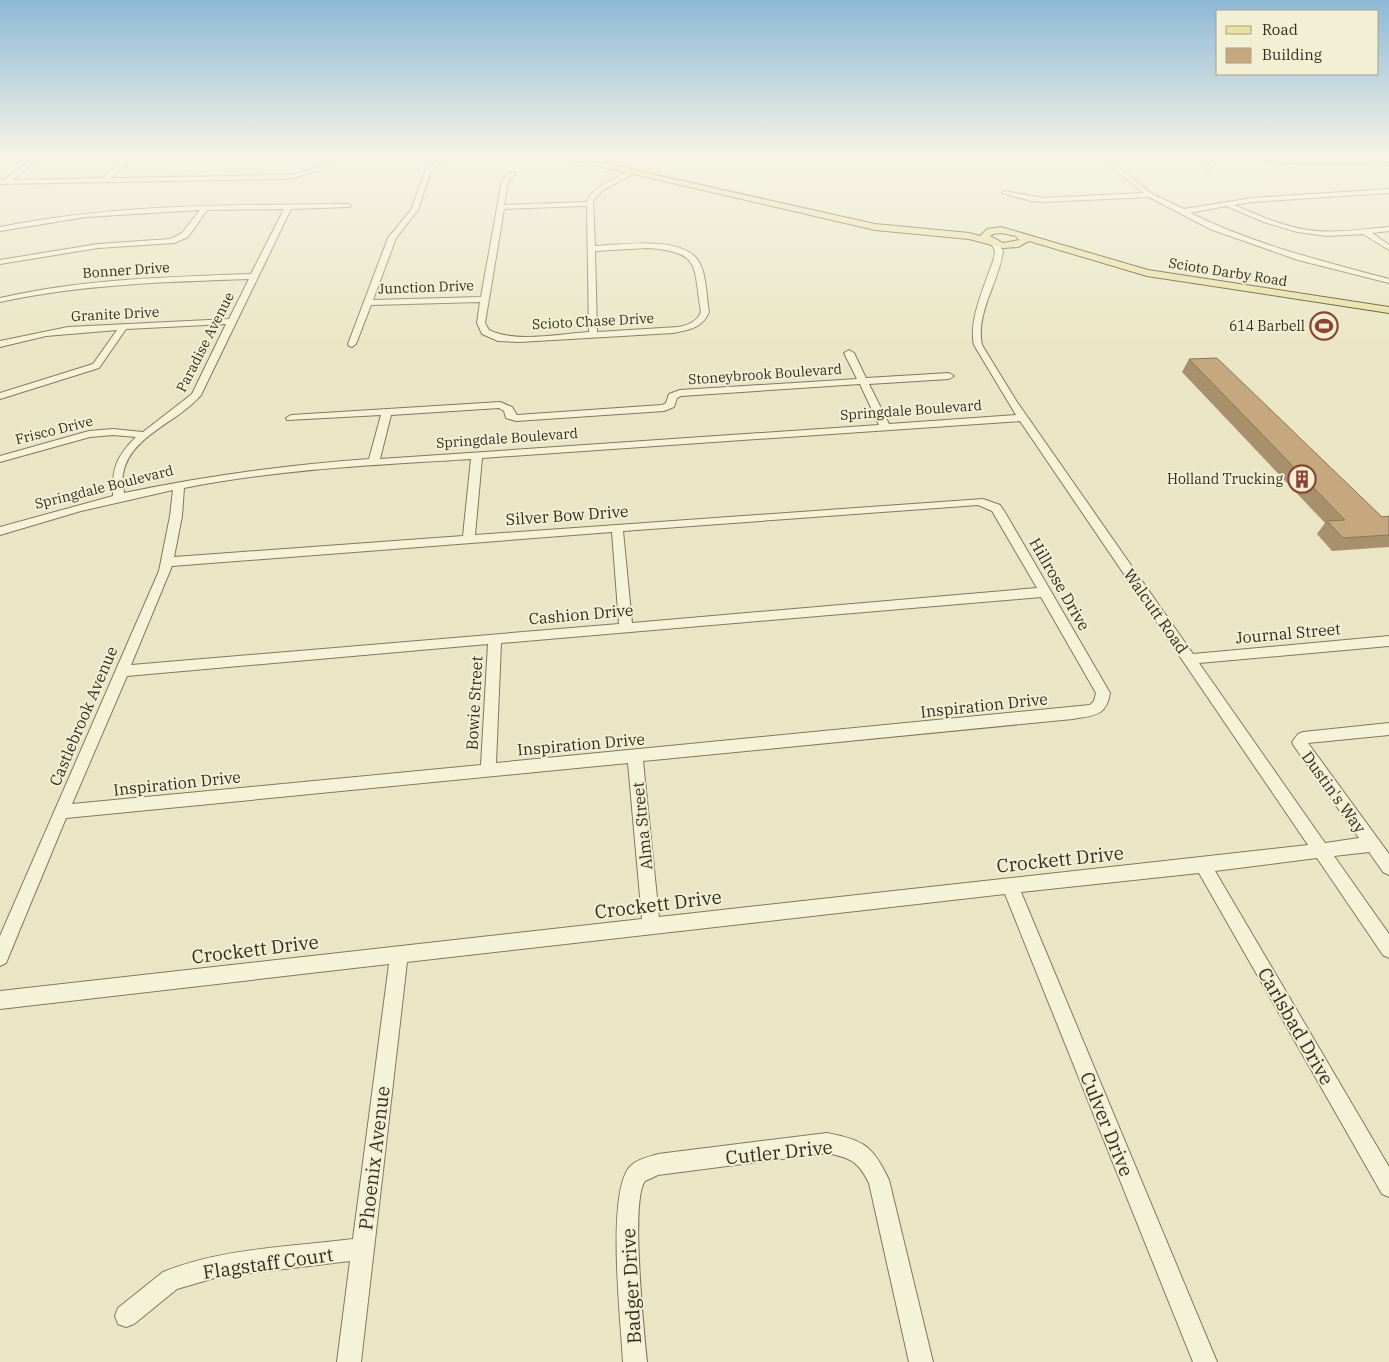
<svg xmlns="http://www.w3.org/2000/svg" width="1389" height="1362" viewBox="0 0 1389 1362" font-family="'IBM Plex Serif',serif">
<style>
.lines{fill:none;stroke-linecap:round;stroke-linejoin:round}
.minor-casing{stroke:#83785c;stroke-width:2}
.major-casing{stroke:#524630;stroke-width:2}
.minor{fill:#f6f2d7;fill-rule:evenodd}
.major{fill:#eae1a0;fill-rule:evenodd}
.wall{fill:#a9906c}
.building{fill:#c5a87e;stroke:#8a7658}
.labels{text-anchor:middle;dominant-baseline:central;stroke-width:4;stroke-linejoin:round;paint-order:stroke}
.far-street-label{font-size:14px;fill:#352e1f;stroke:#f2efd4}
.far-poi-label{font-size:14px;fill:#352e1f;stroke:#f2efd4;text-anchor:end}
.street-label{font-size:16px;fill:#352e1f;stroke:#f2efd4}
.near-street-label{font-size:19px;fill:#352e1f;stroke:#f2efd4}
</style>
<rect width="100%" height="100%" fill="#eae6c5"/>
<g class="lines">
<!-- minor casing -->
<g class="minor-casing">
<g id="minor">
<path d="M37 155H44L12 180 103 178 119 164 115 158 118 156 126 164 111 178 288 175C304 172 321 169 332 155H338L323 170 288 179 0 184V180H4Z"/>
<path d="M448 155H456L431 170 418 210 396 238 373 300 481 297 502 180 511 172 516 173 508 181 504 205 587 202C589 190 619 175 631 171L634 173 633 174 603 190 593 200 595 246C621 245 684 235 699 262 707 276 706 296 709 312 703 328 688 330 673 333L519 342 498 341 482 334 477 323 480 302 371 305 356 344 352 347 349 346 348 344 388 238 411 210 426 169 429 165ZM587 206 589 332C559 334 515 343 489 330L485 323 504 209ZM648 248C702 252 693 266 701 312 697 322 688 325 678 327L597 332 595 251Z"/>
<path d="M1096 155H1103L1152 194 1184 209 1252 198 1389 189V193L1252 202 1234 205C1258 215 1282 226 1308 230 1335 234 1362 229 1389 227V231L1372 233 1389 245V250L1363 234 1327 236 1297 232 1264 222 1226 206 1190 213C1253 244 1321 261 1389 279V283L1298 260 1210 229 1149 197 1043 202 1031 201 1002 193 1005 191 1043 198 1144 193Z"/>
<path d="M1215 155H1222L1210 169H1206L1205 168Z"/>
<path d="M1225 155 1308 160 1389 158V162L1288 163Z"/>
<path d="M348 204 351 206 350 207 291 209 201 395C179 422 129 436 123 474 122 480 124 487 124 493 205 476 286 465 369 459L381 415 287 420 286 418 291 415 500 402 512 407 517 415 662 405 666 403 669 394 680 390 857 379 844 353 849 350 854 353 866 378 949 373 954 376 949 379 869 384 889 424 1016 415 974 345C968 320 986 283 994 258L995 251 991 243 995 241H998L1003 251C999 282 975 314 982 345L1017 402 1193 654 1389 636V646L1199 663 1325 843 1359 838 1294 746 1292 742 1298 734 1303 732 1389 723V735L1308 743 1389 854V875L1383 872 1369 852 1334 856 1389 934V958L1383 955 1317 858 1215 871 1389 1167V1197L1382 1194 1199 873 1021 892 1217 1362H1193L1005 894 407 962 361 1362H337L350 1261 218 1277 177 1289 134 1324 126 1327 118 1324 115 1316 118 1308 163 1272C222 1248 290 1247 353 1239L389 964 0 1009V991L642 919 628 763 66 818 6 963 0 966V936L159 571 170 516 173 490 81 511 0 535V527L113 496C112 468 116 457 136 437L113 435 90 437 0 462V456L89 431 113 429 143 432 192 394 226 324 126 329 99 368 0 399V393L93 364 117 330 46 336 0 347V341L68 327 229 319 249 279C165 282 82 284 0 302V298C83 279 167 277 251 274L284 209 207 210 188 237 174 243 98 248 0 264V260L98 244 170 239 182 233 200 210 86 217 0 231V227C115 204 231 205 348 204ZM860 384 879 425 380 459 391 415 499 408 504 411 506 418 516 421 664 411 674 407 677 398 681 396ZM1020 421 1308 845 659 917 643 761 1073 719C1094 715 1106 717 1110 693L1006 514 1000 505 983 499 475 535 482 458ZM471 459 463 536 174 557 182 516 184 488C279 469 375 465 471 459ZM978 505 992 511 1037 588 632 623 623 531ZM612 532 619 624 131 665 172 566ZM1041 597 1096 693 1094 701 1090 705 496 763 501 643ZM488 644 481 765 72 804 127 676Z"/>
<path d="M827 1133C864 1140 873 1146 889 1180L933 1362H909L869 1183C858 1161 851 1158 827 1153L658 1175 645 1181C630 1201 644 1331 647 1362H623C621 1322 607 1200 628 1169 634 1160 648 1157 658 1154Z"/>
</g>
</g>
<!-- major casing -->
<g class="major-casing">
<path id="major" d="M551 155H567L875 224 969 233 980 236 987 229 1001 227 1148 270 1389 307V313L1147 276 1029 241 1018 247 1003 248 969 239 875 230ZM1001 233 1016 236 1019 240 1003 243 990 236 993 234Z"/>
</g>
<!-- minor -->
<use href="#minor" class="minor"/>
<!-- major -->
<use href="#major" class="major"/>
</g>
<!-- wall -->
<path class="wall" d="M1189 359 1382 517 1389 516V547L1332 551 1317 534 1325 523 1182 372Z"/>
<!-- building -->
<path class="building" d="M1217 358 1382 517 1389 516V535L1343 538 1327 521 1345 520 1189 359Z"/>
<!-- sky -->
<linearGradient id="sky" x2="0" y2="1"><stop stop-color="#8db8d6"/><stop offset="0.45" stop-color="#f6f4e5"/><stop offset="1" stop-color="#f6f4e5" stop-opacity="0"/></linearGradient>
<rect width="1389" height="346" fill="url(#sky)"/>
<!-- icons -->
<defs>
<g id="stadium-ring" transform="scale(1.4375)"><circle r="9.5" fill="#f2efd4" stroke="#8d4232" stroke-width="1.5"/><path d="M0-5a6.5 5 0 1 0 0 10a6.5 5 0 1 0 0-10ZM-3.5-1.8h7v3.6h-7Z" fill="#8d4232"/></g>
<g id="building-ring" transform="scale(1.4375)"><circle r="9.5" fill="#f2efd4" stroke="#8d4232" stroke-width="1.5"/><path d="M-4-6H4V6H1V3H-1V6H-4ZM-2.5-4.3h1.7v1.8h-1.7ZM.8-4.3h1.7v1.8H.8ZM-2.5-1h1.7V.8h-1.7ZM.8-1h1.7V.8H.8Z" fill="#8d4232"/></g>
</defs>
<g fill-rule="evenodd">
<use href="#stadium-ring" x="1324" y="326"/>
<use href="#building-ring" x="1302" y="479"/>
</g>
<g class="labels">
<!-- far-street labels -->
<g class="far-street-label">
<text transform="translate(126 270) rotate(-4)">Bonner Drive</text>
<text transform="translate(1228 272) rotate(9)">Scioto Darby Road</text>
<text transform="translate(426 287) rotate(-2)">Junction Drive</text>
<text transform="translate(115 314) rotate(-3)">Granite Drive</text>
<text transform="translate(593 321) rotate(-3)">Scioto Chase Drive</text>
<text transform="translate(205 342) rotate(-63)">Paradise Avenue</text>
<text transform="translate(765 374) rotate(-4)">Stoneybrook Boulevard</text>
<text transform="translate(911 410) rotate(-4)">Springdale Boulevard</text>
<text transform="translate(54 430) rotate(-14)">Frisco Drive</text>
<text transform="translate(507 438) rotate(-4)">Springdale Boulevard</text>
<text transform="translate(104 487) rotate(-14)">Springdale Boulevard</text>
</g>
<!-- far-poi labels -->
<g class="far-poi-label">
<text x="1305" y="326">614 Barbell</text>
<text x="1283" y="479">Holland Trucking</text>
</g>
<!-- street labels -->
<g class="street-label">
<text transform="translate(567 515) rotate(-4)">Silver Bow Drive</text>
<text transform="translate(1060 584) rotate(60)">Hillrose Drive</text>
<text transform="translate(1156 611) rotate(55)">Walcutt Road</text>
<text transform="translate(581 614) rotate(-5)">Cashion Drive</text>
<text transform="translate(1288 633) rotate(-5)">Journal Street</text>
<text transform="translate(474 703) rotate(-87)">Bowie Street</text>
<text transform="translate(984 705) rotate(-6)">Inspiration Drive</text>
<text transform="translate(83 716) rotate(-67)">Castlebrook Avenue</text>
<text transform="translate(581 744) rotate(-5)">Inspiration Drive</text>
<text transform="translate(177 783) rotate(-6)">Inspiration Drive</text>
<text transform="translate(1334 792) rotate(54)">Dustin's Way</text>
<text transform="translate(642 826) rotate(-96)">Alma Street</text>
</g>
<!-- near-street labels -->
<g class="near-street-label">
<text transform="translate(1060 859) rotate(-6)">Crockett Drive</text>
<text transform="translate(658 904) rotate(-7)">Crockett Drive</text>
<text transform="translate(255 949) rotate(-7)">Crockett Drive</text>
<text transform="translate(1296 1026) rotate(60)">Carlsbad Drive</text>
<text transform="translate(1107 1124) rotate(68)">Culver Drive</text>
<text transform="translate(779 1152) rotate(-6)">Cutler Drive</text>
<text transform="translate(374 1158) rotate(-83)">Phoenix Avenue</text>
<text transform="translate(268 1263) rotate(-8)">Flagstaff Court</text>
<text transform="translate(631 1286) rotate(-93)">Badger Drive</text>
</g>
</g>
<!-- legend -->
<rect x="1216" y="10" width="162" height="65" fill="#f2efd4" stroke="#a6a28c"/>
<rect x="1226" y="26" width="25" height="8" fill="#eae1a0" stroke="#a6a28c"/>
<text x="1262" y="35" font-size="15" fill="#352e1f">Road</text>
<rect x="1226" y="48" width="25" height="15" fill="#c5a87e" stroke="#a6a28c"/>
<text x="1262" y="60" font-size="15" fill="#352e1f">Building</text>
</svg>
